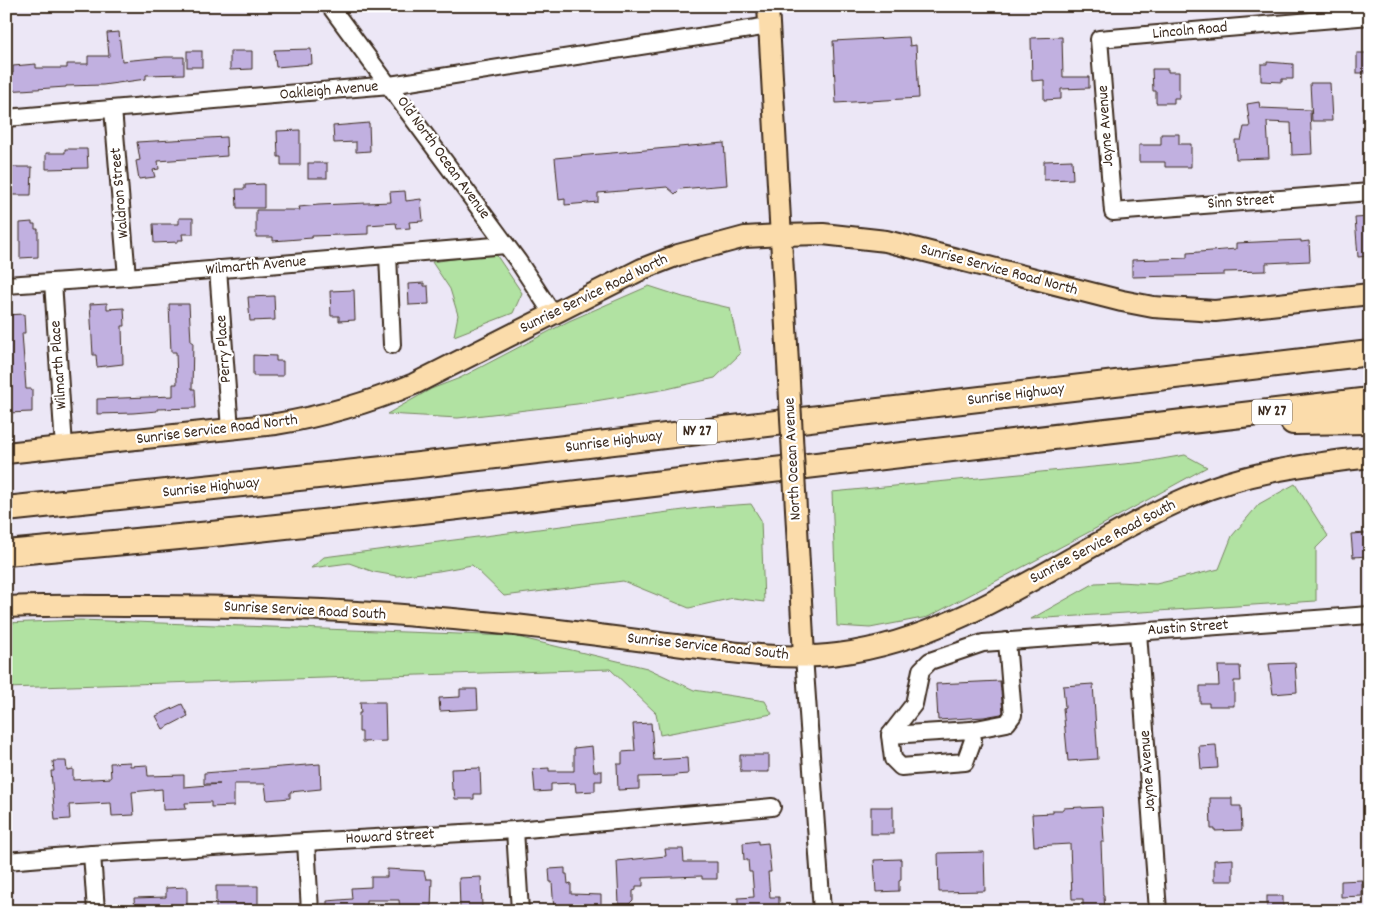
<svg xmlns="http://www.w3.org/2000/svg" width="1376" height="917" viewBox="0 0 1376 917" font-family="Dekko,sans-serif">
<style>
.green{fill:#b1e2a2;stroke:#768660}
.building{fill:#c1b0e0;stroke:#3b2a1e}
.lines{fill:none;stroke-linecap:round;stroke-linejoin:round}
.minor-casing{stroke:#3b2a1e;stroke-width:20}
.major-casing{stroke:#3b2a1e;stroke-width:24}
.highway-casing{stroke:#3b2a1e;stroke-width:28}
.minor{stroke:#fff;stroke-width:16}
.major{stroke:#fbdcab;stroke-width:20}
.highway{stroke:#fbdcab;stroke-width:24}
.major-bridge-casing{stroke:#3b2a1e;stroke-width:24;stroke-linecap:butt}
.major-bridge{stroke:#fbdcab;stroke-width:20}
.labels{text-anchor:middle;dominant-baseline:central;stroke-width:4.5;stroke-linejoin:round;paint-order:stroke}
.shield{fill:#fff;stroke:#766a62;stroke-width:1}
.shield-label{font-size:15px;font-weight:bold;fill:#3b2a1e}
.street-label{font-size:16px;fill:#3b2a1e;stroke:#fff}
</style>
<rect width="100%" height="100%" fill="#ece7f6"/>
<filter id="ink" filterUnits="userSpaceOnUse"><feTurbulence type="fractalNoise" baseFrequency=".02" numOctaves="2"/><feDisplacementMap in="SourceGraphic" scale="10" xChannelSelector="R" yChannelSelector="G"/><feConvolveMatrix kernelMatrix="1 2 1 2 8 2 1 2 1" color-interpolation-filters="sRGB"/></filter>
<g filter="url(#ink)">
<!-- green -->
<g class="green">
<path d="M495 253 522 293 513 313 454 336 458 315 450 289 432 262Z"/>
<path d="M649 286 683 297 730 308 740 354 715 378 667 389 577 404 458 418 387 414 431 389 460 378 569 321Z"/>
<path d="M1185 455 1207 467 1091 531 928 617 870 628 837 626 832 492 1145 462Z"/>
<path d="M1295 484 1328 536 1316 548V601L1031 619 1095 583 1119 582 1156 584 1219 569 1232 536 1259 504Z"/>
<path d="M751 504 761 520 764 602 733 598 689 608 623 581 504 596 472 565 439 571 397 576 374 572 349 563 311 568 324 557 707 507Z"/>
<path d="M80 620 513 636 647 668 694 690 765 701 772 714 660 735 656 713 610 669 6 688V623Z"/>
</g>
<!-- building -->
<g class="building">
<path d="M119 32 122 61 165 57H184V74L146 75V79L103 85 66 86V87L6 91V73H13V66L36 64V68H67V64H88V56H109L107 33Z"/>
<path d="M909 37 910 46 916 45 919 98 836 103 833 41Z"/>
<path d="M1062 37 1063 77H1089V88L1061 89V99L1044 100V80L1032 81 1031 38Z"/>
<path d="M311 49 312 64 276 67 274 50Z"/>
<rect x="187" y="51" width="15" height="16"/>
<path d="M230 51H252V69L230 70Z"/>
<rect x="1357" y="53" width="13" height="20"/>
<path d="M1267 62 1293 64V79H1282V82L1261 81V64H1267Z"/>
<path d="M1152 69H1168V72H1179V98H1174V103H1156V91H1153Z"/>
<path d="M1310 83H1330L1332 121H1312Z"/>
<path d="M1259 102 1260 108 1310 110 1312 154 1292 155 1291 123 1267 122 1269 158 1236 159 1235 140H1241L1244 127H1250L1247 104Z"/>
<path d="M369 123 370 151 356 152V142L334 143 333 126Z"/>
<path d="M300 130V165H281V157H278L277 131Z"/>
<path d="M1161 134H1179V144H1191V167H1165V162H1139V145H1161Z"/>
<path d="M226 137 227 156 158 161 159 169 153 170 155 177 139 179 136 161 140 160 137 142Z"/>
<path d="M724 143 727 185 680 189 675 194 667 187 598 193V202L565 205V199L559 200 555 158Z"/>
<path d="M65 149H87L88 168 46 169V153H65Z"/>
<path d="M1072 160 1073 179 1044 180V161Z"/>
<rect x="308" y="163" width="19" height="15"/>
<path d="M8 167H32L31 195H8Z"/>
<path d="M264 184V208H237L236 189H245V185Z"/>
<path d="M405 191 406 201 421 199 423 221 409 222 410 228 397 229 396 223 368 225V234L312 236V238L273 241V237H256V210H300L299 207 319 205 391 202 390 192Z"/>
<path d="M1370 217V256L1358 257 1355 218Z"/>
<path d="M179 218H193V234H182L183 240H178V242L154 243 153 224H179Z"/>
<path d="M32 222V224H35V229H38V257L20 258V223Z"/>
<path d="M1301 240V242L1309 241 1310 261 1266 263V271L1224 272V275L1132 277V260L1187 258V253L1236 249V243Z"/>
<path d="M424 283V286H428L429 304 409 305 408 284Z"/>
<path d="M354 290 355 320 339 321V316H331L330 291Z"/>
<path d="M274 296 275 320 250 321 248 297Z"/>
<path d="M107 303V309L124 308 125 326H122L123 364 97 367 96 355H93L90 304Z"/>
<path d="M169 304H189L191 342H193L192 389H195L196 408 157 409V411L133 413 97 414V399L173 396V384H177L176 352H171Z"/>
<path d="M24 314 25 333H22L26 389H32V412L6 413V390H8L6 315Z"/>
<path d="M253 355 276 356V361H283V376H253Z"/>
<path d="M1367 533 1368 556 1353 557 1351 534Z"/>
<path d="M1295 663 1297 692 1273 694 1269 664Z"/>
<path d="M1218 666H1240L1241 681H1234V706H1209V703H1200V686H1219Z"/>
<path d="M1000 681 1003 712 1001 714 984 717 938 720 936 684Z"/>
<path d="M1093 684 1098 759 1068 761 1063 708 1065 707 1063 686Z"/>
<path d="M460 689H477L478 709 440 711 439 698 460 697Z"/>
<path d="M360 702H385L386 741 362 742V732H359V713H361Z"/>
<path d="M182 704 188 716 163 729 156 716Z"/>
<path d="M651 723 654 760 687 758 688 774 675 775V776L639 777V789L618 790 617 764H622V752L635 751 633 724Z"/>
<path d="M1216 745 1218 768 1201 769 1199 746Z"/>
<path d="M592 746 594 771H602V781H595V791L576 792 575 783 551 784V791L535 792 533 769 549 768V771H574V748Z"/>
<path d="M740 755H769V772H741V769H740Z"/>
<path d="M53 761H66L67 770 73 769V780L111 778 110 763 130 762V766L147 765 148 776 184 775V787L220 784H204V773L320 764 321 789 290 792V798L267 800 265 784H234V806L211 807V802L185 803 186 809 163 810 162 789 132 792 134 815 112 816 111 803 69 805 70 819 55 820 51 771H54Z"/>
<path d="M480 768 481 794H474V799H455L454 790H452L451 769Z"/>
<path d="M1210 798H1232V806H1241L1242 830 1215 831V829H1211Z"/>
<rect x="871" y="807" width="22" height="27"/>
<path d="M1082 807V808L1102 807 1104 842H1101L1103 896H1104L1105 911H1083V899H1072L1070 844 1034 846 1032 814 1053 813V810H1063V808Z"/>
<path d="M758 841V844L768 843 771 872H768L770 897H779V911H738V898L754 897 752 872H749L748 860H744L743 843Z"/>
<path d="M665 849H683L684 862H717V879H702V876L643 878V886H636V890L633 891V900L629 904H619L617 861 666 856Z"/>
<path d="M984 852 985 891 939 892 938 853Z"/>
<path d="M901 859V880L899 881V891L876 892 874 860Z"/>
<path d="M1233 859V881H1214V860Z"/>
<path d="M565 868V874H567L568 884 571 883V894L601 895V911H554L552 882H550L549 869Z"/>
<path d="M387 869 424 871 426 879H432L431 910 400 911 399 900H366V911H327V901L352 899 351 888 371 887V877H387Z"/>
<path d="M481 877 482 908H460L459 878Z"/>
<path d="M1362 880V896L1341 897V881Z"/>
<path d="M216 886H258V905H254L255 911 216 910Z"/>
<path d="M187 887V911H135L134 898 166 897V888Z"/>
<rect x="1267" y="896" width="16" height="12"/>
</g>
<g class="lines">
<!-- minor casing -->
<g class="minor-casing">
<g id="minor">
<path d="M330 6 518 261 552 313"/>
<path d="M1370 16 1099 39 1113 212 1370 192"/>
<path d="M113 109 127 277"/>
<path d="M6 118 390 85 769 26"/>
<path d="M388 255 392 345"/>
<path d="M218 269 230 429"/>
<path d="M53 282 64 447"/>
<path d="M6 285 127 277 506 245"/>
<path d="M1138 632 1158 911"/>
<path d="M804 656 822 911"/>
<path d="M971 730 973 740 965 762 901 767 893 759 890 735 914 704 921 670 930 661 983 643 1370 615"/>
<path d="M890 735 971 730 1007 723 1013 715 1007 641"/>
<path d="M515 830 520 911"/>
<path d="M306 842 310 911"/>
<path d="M92 854 96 911"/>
<path d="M6 861 92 854 515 830 772 807"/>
</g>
</g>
<!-- major casing -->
<g class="major-casing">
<g id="major">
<path d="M768 6 787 345"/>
<path d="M6 453 276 424C324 416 368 403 414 384L642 269 678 255 745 237 781 235 823 234 886 241 1122 301 1153 307 1215 311 1370 294"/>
<path d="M798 546 804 656"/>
<path d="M6 607C46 605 86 606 126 606 256 605 386 611 515 625 569 631 622 638 676 645 730 652 784 661 838 654 967 638 1074 546 1191 496 1247 472 1309 464 1370 457"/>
</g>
</g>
<!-- highway casing -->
<g class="highway-casing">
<g id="highway">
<path d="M1293 422 1370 421"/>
<path d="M6 509 402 467 1370 353"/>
<path d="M6 553 222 533 449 508 1370 400"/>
</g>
</g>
<!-- minor -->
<use href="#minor" class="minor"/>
<!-- major -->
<use href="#major" class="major"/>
<!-- highway -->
<use href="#highway" class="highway"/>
<!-- major-bridge casing -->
<g class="major-bridge-casing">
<path id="major-bridge" d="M787 345 798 546"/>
</g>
<!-- major-bridge -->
<use href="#major-bridge" class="major-bridge"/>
</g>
</g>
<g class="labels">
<!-- shield labels -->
<g class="shield">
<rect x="1252" y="399.5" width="40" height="25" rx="4"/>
<rect x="677" y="419.5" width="40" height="25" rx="4"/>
</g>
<g class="shield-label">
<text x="1272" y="412">NY 27</text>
<text x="697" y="432">NY 27</text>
</g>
<!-- street labels -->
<g class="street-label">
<text transform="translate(1190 31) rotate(-5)">Lincoln Road</text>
<text transform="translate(329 91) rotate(-5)">Oakleigh Avenue</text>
<text transform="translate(1106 126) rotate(-94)">Jayne Avenue</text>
<text transform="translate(443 158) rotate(54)">Old North Ocean Avenue</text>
<text transform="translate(120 193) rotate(-95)">Waldron Street</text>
<text transform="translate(1241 202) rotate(-4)">Sinn Street</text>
<text transform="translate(256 266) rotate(-5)">Wilmarth Avenue</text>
<text transform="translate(999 270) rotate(15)">Sunrise Service Road North</text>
<text transform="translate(594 294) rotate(-26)">Sunrise Service Road North</text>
<text transform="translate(224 349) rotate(-94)">Perry Place</text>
<text transform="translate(59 365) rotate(-94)">Wilmarth Place</text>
<text transform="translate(1016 395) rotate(-7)">Sunrise Highway</text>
<text transform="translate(217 430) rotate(-7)">Sunrise Service Road North</text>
<text transform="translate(614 442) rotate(-7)">Sunrise Highway</text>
<text transform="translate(793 459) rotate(-93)">North Ocean Avenue</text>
<text transform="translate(211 488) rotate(-6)">Sunrise Highway</text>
<text transform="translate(1103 542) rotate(-28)">Sunrise Service Road South</text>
<text transform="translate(305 611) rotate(3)">Sunrise Service Road South</text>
<text transform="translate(1188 628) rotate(-4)">Austin Street</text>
<text transform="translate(708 647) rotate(6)">Sunrise Service Road South</text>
<text transform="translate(1148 771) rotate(-94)">Jayne Avenue</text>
<text transform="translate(390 837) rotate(-3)">Howard Street</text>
</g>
</g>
<!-- margin -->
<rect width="1376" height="917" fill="none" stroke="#fff" stroke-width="25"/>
<rect x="12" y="12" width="1351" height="892" fill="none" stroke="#3b2a1e" stroke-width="2" filter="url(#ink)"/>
</svg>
